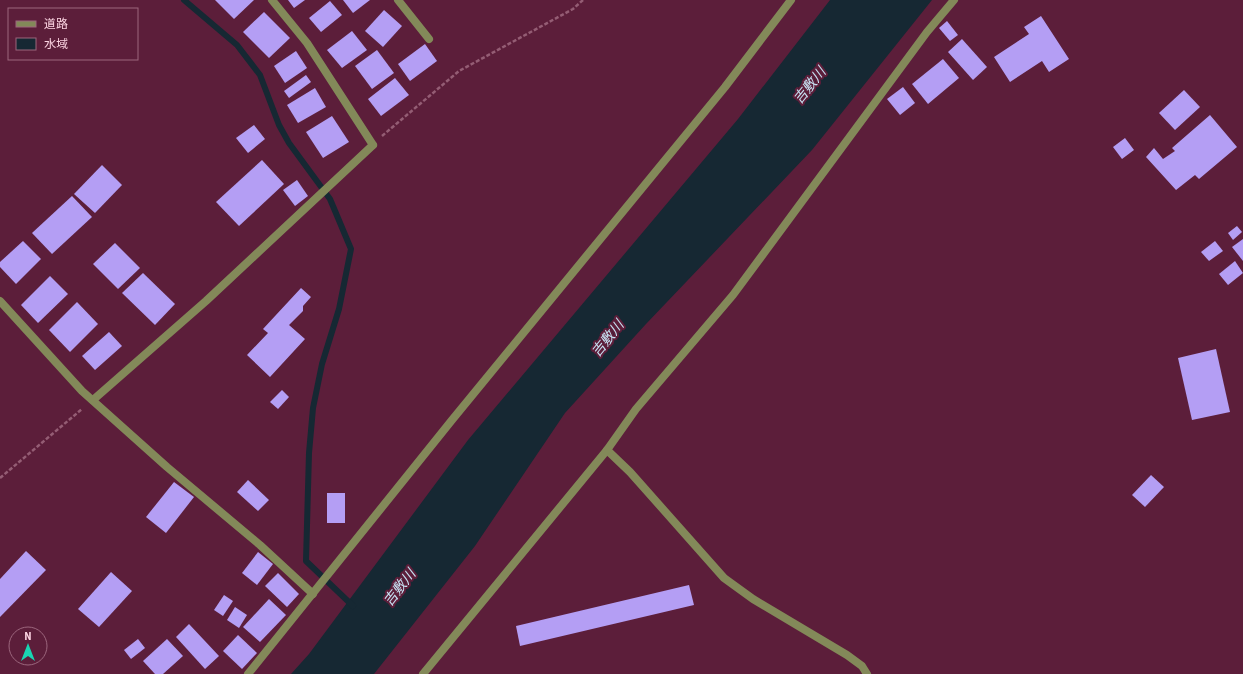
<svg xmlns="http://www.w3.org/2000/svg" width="1243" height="674" viewBox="0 0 1243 674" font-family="'Source Sans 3','Noto Sans JP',sans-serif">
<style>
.water{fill:#162833}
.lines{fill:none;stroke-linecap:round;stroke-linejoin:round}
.stream{stroke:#162833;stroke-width:6}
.building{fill:#b49ef4}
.path{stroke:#945d74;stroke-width:2.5;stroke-dasharray:4 2;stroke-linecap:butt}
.service{stroke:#838959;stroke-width:8}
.minor{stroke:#838959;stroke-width:8}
.labels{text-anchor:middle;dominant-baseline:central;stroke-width:4;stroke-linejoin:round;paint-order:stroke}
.water-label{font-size:14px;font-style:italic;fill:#c7e2f3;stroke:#5c1e3a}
</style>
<rect width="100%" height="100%" fill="#5c1e3a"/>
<!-- water -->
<path class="water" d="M830 0H932L812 150 646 324 565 413 475 546 374 674H291L309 654 468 440 738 119Z"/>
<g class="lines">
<!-- stream -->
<path class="stream" d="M184 0 237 45 260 75 279 125 289 143 330 199 351 249 339 309 322 364 313 408 309 453 306 561 353 606"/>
</g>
<!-- building -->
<g class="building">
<path d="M215 0H254L234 19Z"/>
<path d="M288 0H305L294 8Z"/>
<path d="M343 0H370L353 13Z"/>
<path d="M330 1 342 15 321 32 309 18Z"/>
<path d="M384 10 402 26 383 47 365 31Z"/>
<path d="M264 12 290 38 269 58 243 32Z"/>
<path d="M1041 16 1069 59 1049 72 1042 61 1010 82 994 57 1029 34 1024 27Z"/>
<path d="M947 21 958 35 950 41 939 28Z"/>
<path d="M352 31 367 50 342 68 327 50Z"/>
<path d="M962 39 987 67 973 80 948 52Z"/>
<path d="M425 44 437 61 410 81 398 64Z"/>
<path d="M377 50 394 73 372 89 355 66Z"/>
<path d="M296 51 307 68 285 83 274 66Z"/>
<path d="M943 59 959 78 928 104 912 84Z"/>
<path d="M306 75 311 82 289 98 284 91Z"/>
<path d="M395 78 409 95 381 116 368 99Z"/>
<path d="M903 87 915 103 900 115 887 99Z"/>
<path d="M315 88 326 107 298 123 287 105Z"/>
<path d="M1184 90 1200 107 1175 130 1159 113Z"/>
<path d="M1210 115 1237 147 1199 179 1195 175 1176 190 1146 157 1154 148 1163 159 1175 151 1172 148Z"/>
<path d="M332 116 349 142 323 158 306 132Z"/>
<path d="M254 125 265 139 248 153 236 138Z"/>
<path d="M1125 138 1134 150 1122 159 1113 147Z"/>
<path d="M262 160 284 184 239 226 216 202Z"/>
<path d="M102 165 122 185 95 213 74 194Z"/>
<path d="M297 180 308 196 295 206 283 190Z"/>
<path d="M72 196 92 217 52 254 32 233Z"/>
<path d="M1237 226 1242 232 1233 240 1228 233Z"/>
<path d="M1243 239V261L1232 247Z"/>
<path d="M23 241 41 259 16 284 0 267V262Z"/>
<path d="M1215 241 1223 251 1209 261 1201 252Z"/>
<path d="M115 243 140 268 118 289 93 264Z"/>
<path d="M1235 261 1243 273 1228 285 1219 274Z"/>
<path d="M143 273 175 304 155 325 122 293Z"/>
<path d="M50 276 68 294 38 323 21 305Z"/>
<path d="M301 288 311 297 303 306V311L289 325 305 339 270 377 247 355 268 333 263 329Z"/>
<path d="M77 302 98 324 70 352 49 330Z"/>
<path d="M109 332 122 346 95 370 82 356Z"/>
<path d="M1216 349 1230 412 1192 420 1178 358Z"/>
<path d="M282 390 289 397 278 409 270 402Z"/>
<path d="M1151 475 1164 487 1145 507 1132 495Z"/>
<path d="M248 480 269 500 258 511 237 492Z"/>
<path d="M174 482 194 497 166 533 146 517Z"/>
<rect x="327" y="493" width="18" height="30"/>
<path d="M26 551 46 570 0 617V579Z"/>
<path d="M258 552 273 564 257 585 242 573Z"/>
<path d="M111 572 132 591 99 627 78 609Z"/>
<path d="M278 573 299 594 287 607 265 586Z"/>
<path d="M689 585 694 605 520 646 516 626Z"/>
<path d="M224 595 233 601 223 616 214 610Z"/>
<path d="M269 599 286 615 260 642 243 627Z"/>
<path d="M235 607 247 615 239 628 227 620Z"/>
<path d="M189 624 219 656 205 669 176 637Z"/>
<path d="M238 635 257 653 242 669 223 651Z"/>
<path d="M138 639 145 648 131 659 124 650Z"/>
<path d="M167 639 183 656 163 674H155L143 661Z"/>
</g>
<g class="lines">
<!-- path -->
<g class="path">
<path d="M382 136 459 71 573 9 583 0"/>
<path d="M0 478 82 409"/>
</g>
<!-- service -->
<path class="service" d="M93 400 206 301 373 145"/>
<!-- minor -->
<g class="minor">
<path d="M272 0 307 43 373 145"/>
<path d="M398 0 429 39"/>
<path d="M0 301 82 391 167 467 260 545 313 594"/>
<path d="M607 450 630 472 724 578 753 599 847 655 862 666 867 674"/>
<path d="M248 674 452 420 725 87 791 0"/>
<path d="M423 674 607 450 636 409 733 295 927 32 954 0"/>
</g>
</g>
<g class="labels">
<!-- water labels -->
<g class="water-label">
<text transform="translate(810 86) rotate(-51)">吉敷川</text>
<text transform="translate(608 339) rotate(-51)">吉敷川</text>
<text transform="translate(400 588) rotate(-52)">吉敷川</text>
</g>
</g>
<!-- legend -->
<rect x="8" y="8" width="130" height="52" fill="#5c1e3a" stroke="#9c667d"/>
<rect x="16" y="21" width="20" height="6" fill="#838959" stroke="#9c667d"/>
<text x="44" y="28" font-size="12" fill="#fbd3e1">道路</text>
<rect x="16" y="38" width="20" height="12" fill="#162833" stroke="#9c667d"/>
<text x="44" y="48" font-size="12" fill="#fbd3e1">水域</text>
<!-- north arrow -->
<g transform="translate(28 646)"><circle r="19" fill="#5c1e3a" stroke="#9c667d"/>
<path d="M0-3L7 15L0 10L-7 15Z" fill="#19d5b2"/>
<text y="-6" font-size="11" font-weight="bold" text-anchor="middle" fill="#fbd3e1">N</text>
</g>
</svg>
